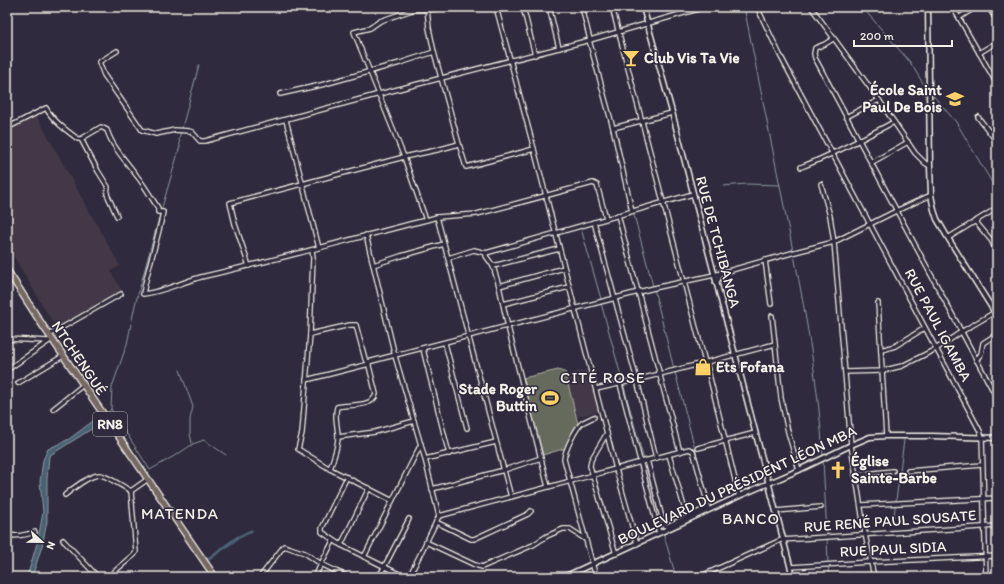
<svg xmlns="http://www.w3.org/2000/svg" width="1004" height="584" viewBox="0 0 1004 584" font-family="Itim,sans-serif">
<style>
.built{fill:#423946}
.green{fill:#666a5c;stroke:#adaea2}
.water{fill:#4a6273;stroke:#8e9ba2}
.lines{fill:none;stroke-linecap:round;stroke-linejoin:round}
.stream{stroke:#8e9ba2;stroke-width:1}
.canal{stroke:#4a6273;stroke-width:3.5}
.minor-casing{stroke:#f4f1e8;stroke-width:6}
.tertiary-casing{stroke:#f4f1e8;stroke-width:7}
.primary-casing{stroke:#f4f1e8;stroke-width:8}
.minor{stroke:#2f2a3d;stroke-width:3.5}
.tertiary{stroke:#2f2a3d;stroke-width:4}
.primary{stroke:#756964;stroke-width:5.5}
.labels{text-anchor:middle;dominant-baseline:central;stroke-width:3;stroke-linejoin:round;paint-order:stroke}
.shield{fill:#2f2a3d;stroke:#b9b5b5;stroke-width:1}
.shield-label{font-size:14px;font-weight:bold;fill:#f4f1e8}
.poi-label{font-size:15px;font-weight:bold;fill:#f4f1e8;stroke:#2f2a3d;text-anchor:start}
.street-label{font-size:15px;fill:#f4f1e8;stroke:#2f2a3d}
.neighbourhood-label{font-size:16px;letter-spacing:1px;fill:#f4f1e8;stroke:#2f2a3d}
</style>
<rect width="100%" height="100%" fill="#2f2a3d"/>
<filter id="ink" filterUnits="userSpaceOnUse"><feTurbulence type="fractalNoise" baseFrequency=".025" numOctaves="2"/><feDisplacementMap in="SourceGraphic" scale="8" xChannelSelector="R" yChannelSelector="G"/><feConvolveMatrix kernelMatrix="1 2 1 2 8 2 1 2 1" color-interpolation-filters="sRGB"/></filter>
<g filter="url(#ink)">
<!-- built -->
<g class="built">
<path d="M36 115 120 266 111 271 122 291 56 328 7 245V132Z"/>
<path d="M589 369 600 411 576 417 566 375Z"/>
</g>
<!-- green -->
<path class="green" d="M558 370 565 372 578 424 566 448 543 455 523 378Z"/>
<!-- water -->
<path class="water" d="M101 415 104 421 49 456 47 479V522L42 546 32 577H27L38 540 43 512 40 482 43 460 48 449 69 439Z"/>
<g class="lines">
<!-- stream -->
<g class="stream">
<path d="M744 7 793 251"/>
<path d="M862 7 910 62 927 90"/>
<path d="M931 93 956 122 997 191"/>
<path d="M182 128 199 65"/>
<path d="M723 186 747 184 780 185"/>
<path d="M161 211 180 146 179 139 181 131"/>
<path d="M634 215 653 286"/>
<path d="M582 232 601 299"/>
<path d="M794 255C807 321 819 389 823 457"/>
<path d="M654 289 674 369"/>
<path d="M601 303 644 460"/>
<path d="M180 370 193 407 190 419V434L192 443"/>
<path d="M675 372 695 449 711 506"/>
<path d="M111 409 112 387 127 344 135 305 160 214"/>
<path d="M107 413 111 409 150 470 181 452 193 444 204 440 226 455"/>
<path d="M823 460 827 535"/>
<path d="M645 463 663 529"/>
<path d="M894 516 904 440"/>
<path d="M663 532 676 577"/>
<path d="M827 538 828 563"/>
<path d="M828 566 829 577"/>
</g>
<!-- canal -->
<path class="canal" d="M207 560 237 538 251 531"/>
<!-- minor casing -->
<g class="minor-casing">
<g id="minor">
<path d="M442 7 433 9 412 10 380 21 370 28 354 32 404 157 426 220 437 217 511 497"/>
<path d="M496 7 534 149 616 469 637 544"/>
<path d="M523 7 535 55"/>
<path d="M549 7 559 48"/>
<path d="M582 7 590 40"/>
<path d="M612 7 705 362"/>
<path d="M757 7 780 55 980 431 982 437 986 577"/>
<path d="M811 7 879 100 915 153 925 163 930 166"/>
<path d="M427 9 429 28 434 52 459 144 466 167 534 149"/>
<path d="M955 11 997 84"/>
<path d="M960 17 976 7"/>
<path d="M833 39 825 44 815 48 814 54 815 58 997 398"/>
<path d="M589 40 613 128 632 211"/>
<path d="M117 51 99 62 104 75 142 130 156 134 175 130 189 131 192 132 200 141H205L387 92 590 40 705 7"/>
<path d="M979 53 997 42"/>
<path d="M280 94 321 85 400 63 434 52"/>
<path d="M846 117 879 100"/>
<path d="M978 117 997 142"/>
<path d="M286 120 319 248"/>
<path d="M7 128 46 108C53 121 67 131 78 139H81L101 127 107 130C112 147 127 162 137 176 145 186 151 197 158 208V212H163C158 240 148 266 143 294 163 292 182 282 201 277 277 260 351 239 426 220"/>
<path d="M613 128 672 113"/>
<path d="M81 139 98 171 108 187 107 194 117 216"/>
<path d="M871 163 908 142"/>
<path d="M801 167C833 155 863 138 894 122"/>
<path d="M821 184 830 216 834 242 851 445 865 534 874 577"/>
<path d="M618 215 680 452"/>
<path d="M437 217 477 214 593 183 597 185 606 218"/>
<path d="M975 221 991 240 997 252"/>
<path d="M594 222 637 380 656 458"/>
<path d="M366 235 395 356 425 459 439 516 409 577"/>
<path d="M948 238 997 208"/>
<path d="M312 250 313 258 310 334 302 433 298 449 330 469 391 500"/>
<path d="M448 258 474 250 486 253"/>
<path d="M765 260 771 304"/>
<path d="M373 265 401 256 444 244"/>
<path d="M249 266 235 224 230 203 404 157 437 150 459 144"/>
<path d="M493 266 559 249"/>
<path d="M499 286 564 268"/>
<path d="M878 303 886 436"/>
<path d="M503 304 569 287"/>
<path d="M772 316 781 398 788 432 799 470"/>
<path d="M310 334 350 325H356L365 359 368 362 372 361 654 288 714 275 795 252 834 242 896 211 931 195"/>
<path d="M49 335 121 294"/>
<path d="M7 339 48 341"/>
<path d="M445 343 467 428"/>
<path d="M423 349 449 454"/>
<path d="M881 350 895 346 925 328"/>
<path d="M976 360 981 354 983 343 997 334"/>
<path d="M706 362 739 496"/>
<path d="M7 370 52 339"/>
<path d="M845 372 881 371 902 366 936 349 961 332 995 312"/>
<path d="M306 380 369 364"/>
<path d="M18 383 63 356"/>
<path d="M620 384 659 533"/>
<path d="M596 389C656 376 716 360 775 344"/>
<path d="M53 409 83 385"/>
<path d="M594 417C590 419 585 421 582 423 575 429 565 451 564 459L596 577"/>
<path d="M607 433 591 460 590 466 616 554"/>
<path d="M338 437 375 432 414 421"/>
<path d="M698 448 755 433"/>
<path d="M669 455 687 517"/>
<path d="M425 459 496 442"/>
<path d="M330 469C333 459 338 448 338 437 338 427 334 417 337 407 348 404 373 408 376 394L368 362"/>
<path d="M908 471 982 465"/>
<path d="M855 475 893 471"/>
<path d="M347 477 322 528V532L341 545 405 577"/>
<path d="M548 487 508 327 499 286 493 266 486 256V253L693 194"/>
<path d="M432 489 504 470 541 458"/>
<path d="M131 491 148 479"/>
<path d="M65 495C72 489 91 474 100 475 106 475 125 488 131 491"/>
<path d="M861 505 997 498"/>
<path d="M776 511 821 507"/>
<path d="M439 516C522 494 606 472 689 449L693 451 708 505 707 508 667 526 664 525 647 460"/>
<path d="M436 522 471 539H474L528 514 531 511"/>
<path d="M7 535C17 537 25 535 35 532"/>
<path d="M63 540 98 577"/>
<path d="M426 542 475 565 482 567 533 545 547 536 563 529H570L585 539"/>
<path d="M341 545 369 488"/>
<path d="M364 557 421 444"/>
<path d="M791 567 870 562 997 556"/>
<path d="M108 577 134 555 136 552 131 491"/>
<path d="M260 577 284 546 305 553 321 564 333 541"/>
<path d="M315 577 321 564 348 577"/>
<path d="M379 577 409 519"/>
<path d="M699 577 781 540 997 526"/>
</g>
</g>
<!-- tertiary casing -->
<g class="tertiary-casing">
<g id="tertiary">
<path d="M643 7 672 112 793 577"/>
<path d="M928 7 930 166 931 195 934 210 937 219 948 238 997 316"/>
<path d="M989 7 997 20"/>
<path d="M716 283 722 272"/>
<path d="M564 577 739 496 799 470 851 445 870 437 886 436H932L997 438"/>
</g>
</g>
<!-- primary casing -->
<g class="primary-casing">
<path id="primary" d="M7 270 43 326 215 577"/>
</g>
<!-- minor -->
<use href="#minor" class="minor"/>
<!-- tertiary -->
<use href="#tertiary" class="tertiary"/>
<!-- primary -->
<use href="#primary" class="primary"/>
</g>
</g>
<!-- icons -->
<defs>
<g id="bar-bare" transform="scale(1.38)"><path d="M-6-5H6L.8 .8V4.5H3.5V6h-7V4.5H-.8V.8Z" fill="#ffd166" stroke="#2f2a3d" stroke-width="2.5" paint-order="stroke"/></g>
<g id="school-bare" transform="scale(1.38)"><path d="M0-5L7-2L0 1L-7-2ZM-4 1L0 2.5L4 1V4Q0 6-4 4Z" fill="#ffd166" stroke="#2f2a3d" stroke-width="2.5" paint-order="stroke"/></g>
<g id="shop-bare" transform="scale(1.38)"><path d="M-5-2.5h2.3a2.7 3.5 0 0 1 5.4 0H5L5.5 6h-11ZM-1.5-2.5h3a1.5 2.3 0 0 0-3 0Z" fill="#ffd166" stroke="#2f2a3d" stroke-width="2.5" paint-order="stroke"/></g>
<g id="stadium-bare" transform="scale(1.38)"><path d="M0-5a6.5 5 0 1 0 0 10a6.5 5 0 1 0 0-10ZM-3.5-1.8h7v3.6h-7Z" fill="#ffd166" stroke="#2f2a3d" stroke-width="2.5" paint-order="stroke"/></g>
<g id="church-bare" transform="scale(1.38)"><path d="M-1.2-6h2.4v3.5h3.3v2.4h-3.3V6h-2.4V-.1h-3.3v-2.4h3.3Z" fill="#ffd166" stroke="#2f2a3d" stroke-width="2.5" paint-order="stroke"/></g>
</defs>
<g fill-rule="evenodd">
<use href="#bar-bare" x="631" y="58"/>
<use href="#school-bare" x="955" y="99"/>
<use href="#shop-bare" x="703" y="367"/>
<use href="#stadium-bare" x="550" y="398"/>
<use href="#church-bare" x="838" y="470"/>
</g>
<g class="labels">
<!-- shield labels -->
<rect class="shield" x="93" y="412" width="34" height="24" rx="3"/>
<g class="shield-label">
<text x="110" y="424">RN8</text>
</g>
<!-- poi labels -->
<g class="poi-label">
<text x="644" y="58">Club Vis Ta Vie</text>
<text x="942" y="90" text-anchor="end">École Saint<tspan x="942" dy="17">Paul De Bois</tspan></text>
<text x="716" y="367">Ets Fofana</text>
<text x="537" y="389" text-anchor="end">Stade Roger<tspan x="537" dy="17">Buttin</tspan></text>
<text x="851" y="461">Église<tspan x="851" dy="17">Sainte-Barbe</tspan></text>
</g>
<!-- street labels -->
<g class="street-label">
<text transform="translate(718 242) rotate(75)">RUE DE TCHIBANGA</text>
<text transform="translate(938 325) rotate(62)">RUE PAUL IGAMBA</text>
<text transform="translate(79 358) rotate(56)">NTCHENGUÉ</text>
<text transform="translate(737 485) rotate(-25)">BOULEVARD DU PRÉSIDENT LÉON MBA</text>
<text transform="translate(890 521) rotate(-4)">RUE RENÉ PAUL SOUSATE</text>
<text transform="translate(893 549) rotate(-3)">RUE PAUL SIDIA</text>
</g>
<!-- neighbourhood labels -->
<g class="neighbourhood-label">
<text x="603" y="377">CITÉ ROSE</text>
<text x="180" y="513">MATENDA</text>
<text x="751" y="518">BANCO</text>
</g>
</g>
<!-- margin -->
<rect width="1004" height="584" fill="none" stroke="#2f2a3d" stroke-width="24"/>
<rect x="12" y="12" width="980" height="560" fill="none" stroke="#f4f1e8" stroke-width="1.5" filter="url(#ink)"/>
<!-- north arrow -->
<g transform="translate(42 542) rotate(112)" stroke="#2f2a3d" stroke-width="3" paint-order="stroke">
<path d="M0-3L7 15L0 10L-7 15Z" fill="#f4f1e8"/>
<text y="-6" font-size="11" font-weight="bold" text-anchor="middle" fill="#f4f1e8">N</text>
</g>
<!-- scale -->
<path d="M854 40v6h98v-6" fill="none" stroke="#f4f1e8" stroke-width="2"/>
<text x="860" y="40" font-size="12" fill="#f4f1e8" stroke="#2f2a3d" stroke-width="3" paint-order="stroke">200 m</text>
</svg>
